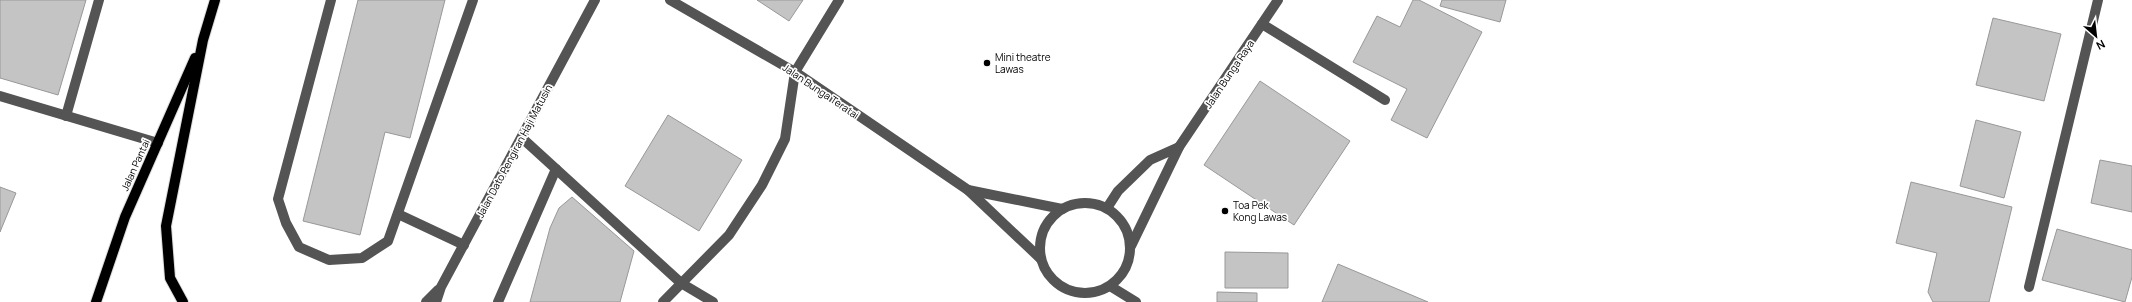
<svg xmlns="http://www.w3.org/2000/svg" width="2132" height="302" viewBox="0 0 2132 302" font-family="Manrope,sans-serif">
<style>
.building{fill:#c4c4c4;stroke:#989898}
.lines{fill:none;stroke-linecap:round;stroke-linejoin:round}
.major-casing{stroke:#dbdbdb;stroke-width:12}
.minor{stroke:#545454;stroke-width:10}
.major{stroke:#000;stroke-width:10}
.poi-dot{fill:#000;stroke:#fff;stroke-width:1.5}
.labels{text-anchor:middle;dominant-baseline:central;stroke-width:3.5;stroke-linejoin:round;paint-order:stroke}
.poi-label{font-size:10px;fill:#000;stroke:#fff;text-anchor:start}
.street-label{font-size:10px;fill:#000;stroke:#fff}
</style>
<rect width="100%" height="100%" fill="#fff"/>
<!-- building -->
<g class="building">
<path d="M0 0H86L58 95 0 78Z"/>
<path d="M358 0H445L410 138 385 132 360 235 303 221Z"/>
<path d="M757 0H803L789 21Z"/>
<path d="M1413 0H1419L1482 32 1427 138 1391 120 1407 89 1353 62 1377 16 1400 27Z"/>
<path d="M1442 0H1506L1500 22 1440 6Z"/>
<path d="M1993 18 2061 34 2044 101 1976 85Z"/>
<path d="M1260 81 1350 141 1294 225 1204 165Z"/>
<path d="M668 115 742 160 699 231 625 186Z"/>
<path d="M1976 120 2021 132 2004 198 1960 186Z"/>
<path d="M2100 160 2132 166V212L2091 203Z"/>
<path d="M1911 182 2012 207 1989 302H1933L1928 292 1937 253 1896 243Z"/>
<path d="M0 187 16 193 0 232Z"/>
<path d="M572 197 634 251 620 302H530L550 228 559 208Z"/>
<path d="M2057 229 2132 250V277L2125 302 2042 280Z"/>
<path d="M1225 252 1288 253V288H1225Z"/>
<path d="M1338 264 1428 302H1322Z"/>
<path d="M1217 292 1257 293V302H1217Z"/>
</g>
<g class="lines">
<!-- major casing -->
<g class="major-casing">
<g id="major">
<path d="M96 302 125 217 195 58"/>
<path d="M183 302 170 278 166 226 203 40 215 0"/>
</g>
</g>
<!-- minor -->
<g class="minor">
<path d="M331 0 278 199 286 223 299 247 329 260 362 258 388 241 473 0"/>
<path d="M670 0 795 72 968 190 1041 259"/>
<path d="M1262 24 1385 100"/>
<path d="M0 96 158 143"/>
<path d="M66 116 99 0"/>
<path d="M522 138 681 283 713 302"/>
<path d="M968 190 1062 209"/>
<circle cx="1085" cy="248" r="45"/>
<path d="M1107 208 1118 191 1150 160 1179 147"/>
<path d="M398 214 464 245"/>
<path d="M1131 246 1179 147 1278 0"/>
<path d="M1110 286 1136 302"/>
<path d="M2029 287 2098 0"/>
<path d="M426 302 438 290"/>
<path d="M436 302 441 287 595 0"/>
<path d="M498 302 556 169"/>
<path d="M663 302 729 235 762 185 785 139 795 72 839 0"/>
</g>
<!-- major -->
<use href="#major" class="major"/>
</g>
<!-- markers -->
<g class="poi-dot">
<circle cx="987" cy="63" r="4"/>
<circle cx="1225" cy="211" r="4"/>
</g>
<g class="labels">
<!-- poi labels -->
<g class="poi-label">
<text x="995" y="57">Mini theatre<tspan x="995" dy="12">Lawas</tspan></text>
<text x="1233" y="205">Toa Pek<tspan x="1233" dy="12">Kong Lawas</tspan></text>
</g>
<!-- street labels -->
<g class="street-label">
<text transform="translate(1229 74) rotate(-56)">Jalan Bunga Raya</text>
<text transform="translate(821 91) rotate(34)">Jalan Bunga Teratai</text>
<text transform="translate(514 151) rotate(-62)">Jalan Dato Pengiran Haji Matusin</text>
<text transform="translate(135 165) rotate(-66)">Jalan Pantai</text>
</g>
</g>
<!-- north arrow -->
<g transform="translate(2096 36) rotate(152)" stroke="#ffffff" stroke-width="3" paint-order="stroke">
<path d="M0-3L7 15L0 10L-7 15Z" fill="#000000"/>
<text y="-6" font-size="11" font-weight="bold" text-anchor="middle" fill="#000000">N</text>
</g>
</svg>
